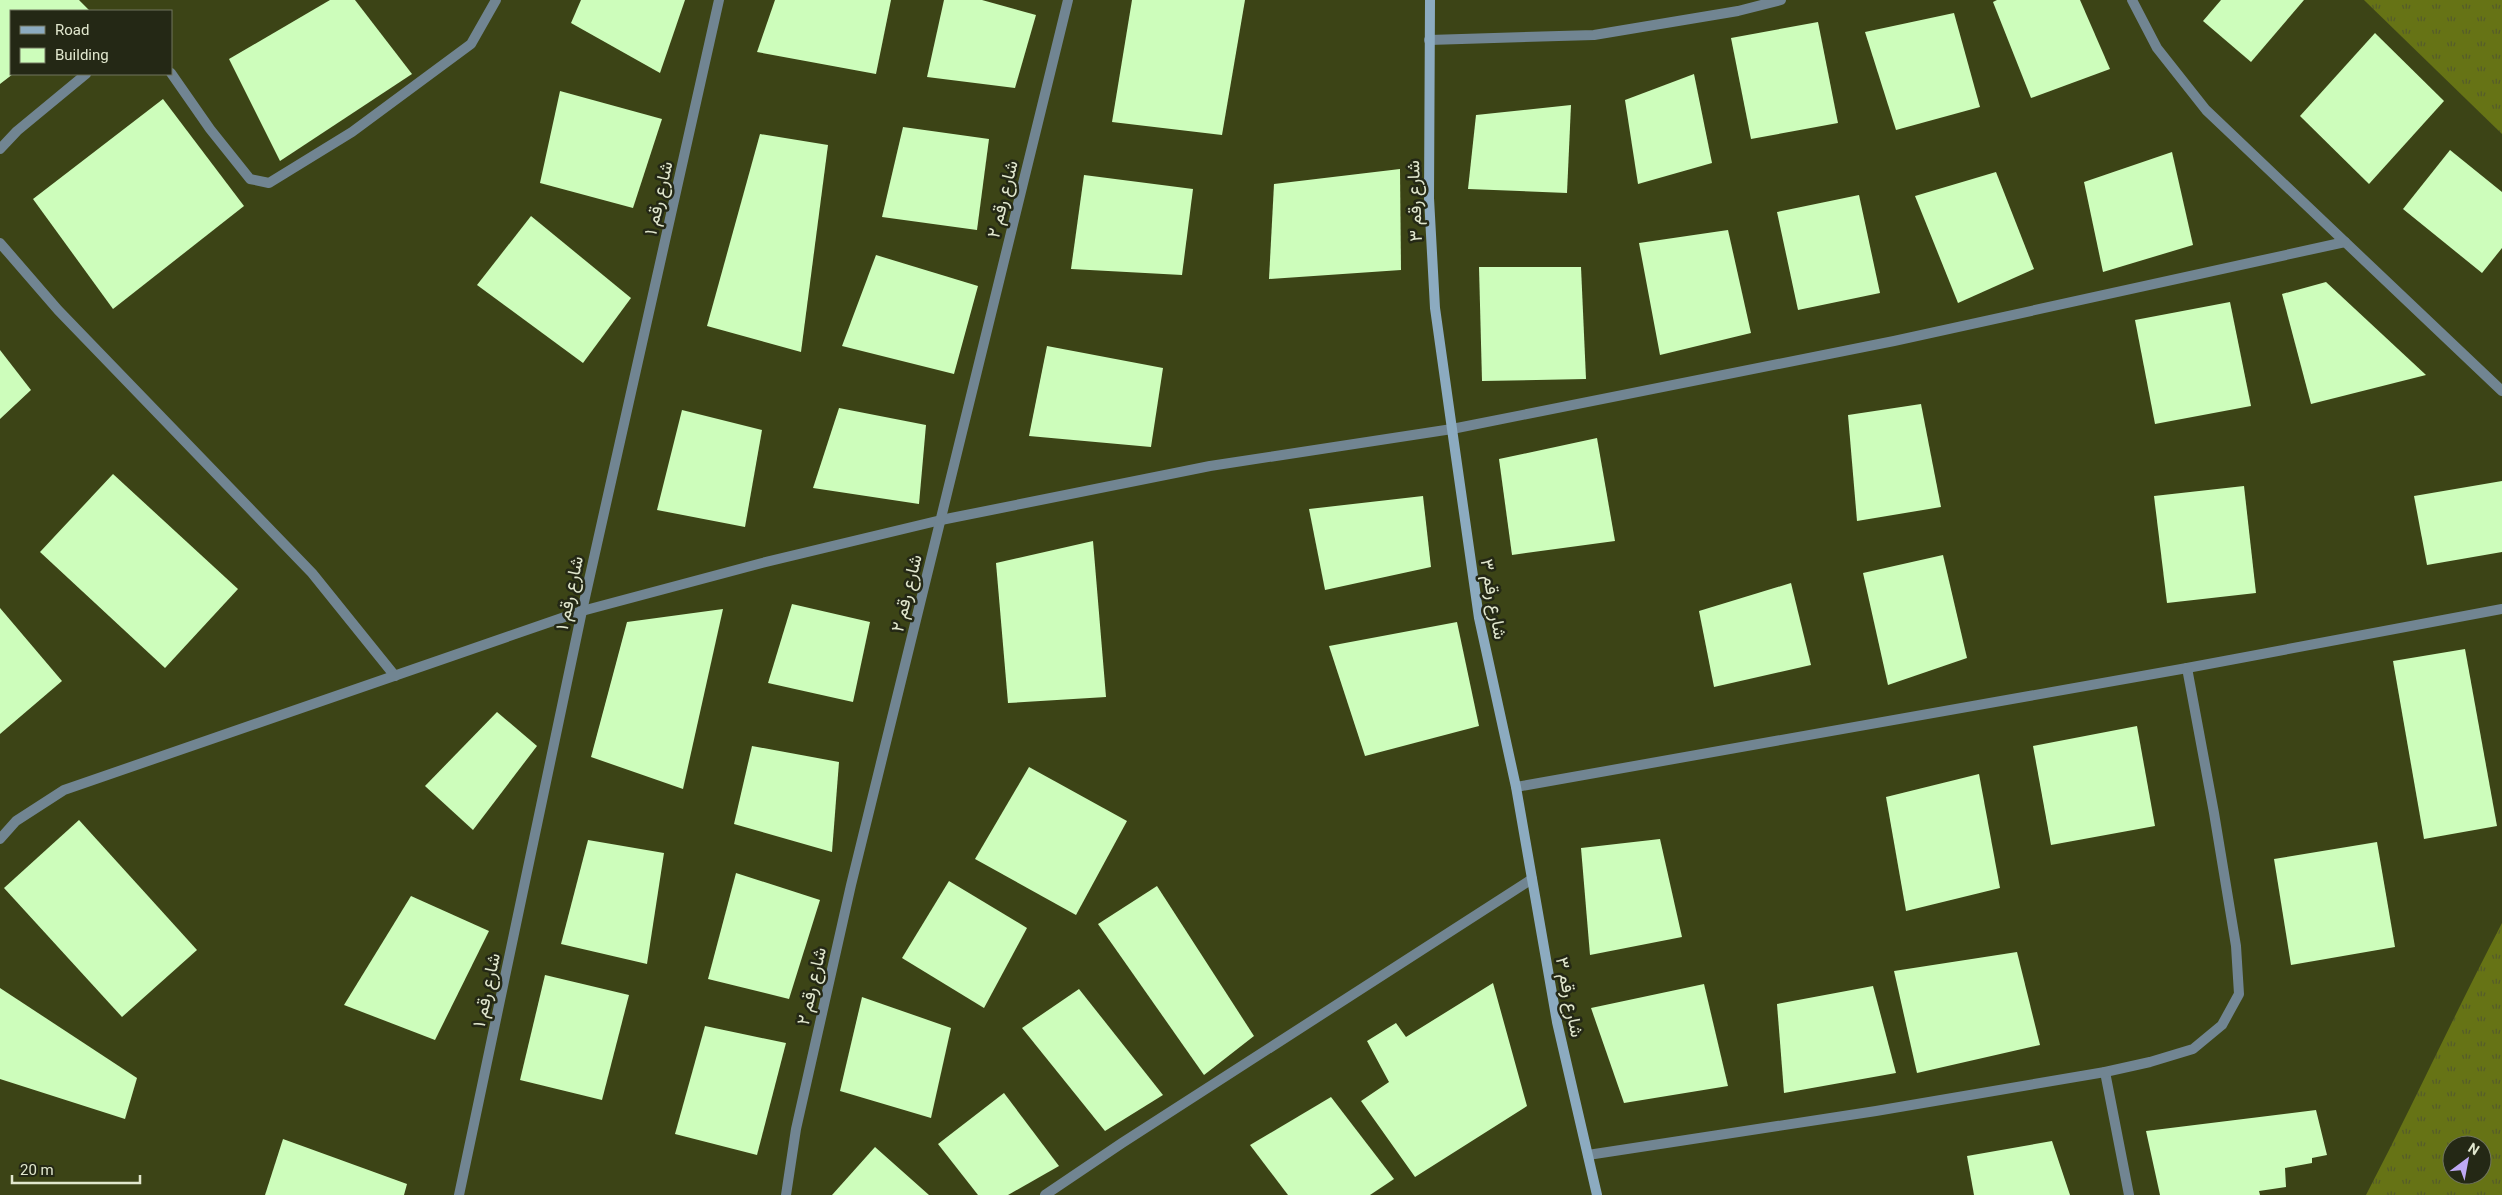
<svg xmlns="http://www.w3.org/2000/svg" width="2502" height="1195" viewBox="0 0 2502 1195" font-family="Roboto,Vazirmatn,sans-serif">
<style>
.grass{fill:url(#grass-tufts);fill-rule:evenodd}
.building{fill:#cdfdbb}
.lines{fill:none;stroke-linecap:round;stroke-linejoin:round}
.street{stroke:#718592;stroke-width:10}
.secondary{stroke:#8cabc0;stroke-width:10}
.labels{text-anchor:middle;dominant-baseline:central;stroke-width:5;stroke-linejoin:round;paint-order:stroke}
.street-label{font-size:18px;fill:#e1e7ce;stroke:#242815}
</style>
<defs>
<pattern id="grass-tufts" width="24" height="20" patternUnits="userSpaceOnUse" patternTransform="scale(1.25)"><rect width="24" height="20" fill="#667315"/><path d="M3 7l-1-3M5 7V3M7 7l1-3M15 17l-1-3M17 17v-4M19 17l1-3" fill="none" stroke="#555c2a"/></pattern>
</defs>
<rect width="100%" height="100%" fill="#3c4416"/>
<!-- grass -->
<g class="grass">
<path d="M2364 0H2502V134Z"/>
<path d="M2502 923V1195H2366C2413 1105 2455 1013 2502 923ZM2452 1145H2482V1175H2452Z"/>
</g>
<!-- building -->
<g class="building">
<path d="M0 0H79L90 11H11V74H13L0 84Z"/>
<path d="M330 0H355L412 74 280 161 229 59Z"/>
<path d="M581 0H685L660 73 571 23Z"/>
<path d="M775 0H891L876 74 757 52Z"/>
<path d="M944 0H982L1036 15 1015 88 927 77Z"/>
<path d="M1132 0H1245L1222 135 1112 122Z"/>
<path d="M1997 0H2080L2110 69 2031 98 1993 2Z"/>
<path d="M2221 0H2304L2251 62 2203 21Z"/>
<path d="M1954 13 1980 107 1896 130 1865 32Z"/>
<path d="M1818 22 1838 123 1751 139 1731 38Z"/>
<path d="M2375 33 2444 101 2369 184 2300 116Z"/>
<path d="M1694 74 1712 163 1638 184 1625 100Z"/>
<path d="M560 91 662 119 633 208 540 183Z"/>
<path d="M163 99 244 206 113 309 33 199Z"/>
<path d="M1571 105 1567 193 1468 189 1476 115Z"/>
<path d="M903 127 989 139 977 230 882 217Z"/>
<path d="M760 134 828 145 801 352 707 326Z"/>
<path d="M2450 150 2502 192V248L2482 273 2403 209Z"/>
<path d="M2172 152 2193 245 2103 272 2084 182Z"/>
<path d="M1400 169 1401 270 1269 279 1274 184Z"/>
<path d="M1996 172 2034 269 1958 303 1915 196Z"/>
<path d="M1084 175 1193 189 1182 275 1071 269Z"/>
<path d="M1859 195 1880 293 1798 310 1777 212Z"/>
<path d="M531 216 631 298 583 363 477 285Z"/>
<path d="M1728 230 1751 333 1660 355 1639 243Z"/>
<path d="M876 255 978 286 954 374 842 346Z"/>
<path d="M1479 267H1581L1586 379 1482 381Z"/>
<path d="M2326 282 2426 375 2311 404 2282 294Z"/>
<path d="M2230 302 2251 406 2155 424 2135 320Z"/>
<path d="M1047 346 1163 368 1151 447 1029 436Z"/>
<path d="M0 350 31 390 0 419Z"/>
<path d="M1921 404 1941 507 1857 521 1848 415Z"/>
<path d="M839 408 926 425 919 504 813 488Z"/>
<path d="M682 410 762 430 745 527 657 510Z"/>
<path d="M1597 438 1615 541 1512 555 1499 459Z"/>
<path d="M113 474 238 589 165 668 40 552Z"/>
<path d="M2502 481V552L2427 565 2414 496Z"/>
<path d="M2244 486 2256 593 2167 603 2154 496Z"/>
<path d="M1423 496 1431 567 1325 590 1309 509Z"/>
<path d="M1093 541 1106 697 1008 703 996 563Z"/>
<path d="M1943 555 1967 658 1888 685 1863 573Z"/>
<path d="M1791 583 1811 665 1714 687 1699 611Z"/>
<path d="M792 604 870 622 853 702 768 683Z"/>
<path d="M0 608 62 681 0 734Z"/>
<path d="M723 609 683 789 591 757 627 622Z"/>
<path d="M1457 622 1479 726 1365 756 1329 646Z"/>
<path d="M2465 649 2497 826 2424 839 2393 661Z"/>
<path d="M497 712 537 746 473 830 425 786Z"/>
<path d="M2137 726 2155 826 2051 845 2033 746Z"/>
<path d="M752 746 839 762 832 852 734 824Z"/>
<path d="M1029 767 1127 821 1076 915 975 859Z"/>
<path d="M1979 774 2000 888 1906 911 1886 797Z"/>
<path d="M79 820 197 950 122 1017 4 888Z"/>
<path d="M1660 839 1682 937 1590 955 1581 848Z"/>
<path d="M588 840 664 853 647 964 561 944Z"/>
<path d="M2377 842 2395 947 2291 965 2274 859Z"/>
<path d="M736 873 820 900 789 999 708 979Z"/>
<path d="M949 881 1027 928 984 1008 902 958Z"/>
<path d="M1157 886 1254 1036 1204 1075 1098 924Z"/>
<path d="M411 896 489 931 435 1040 344 1005Z"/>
<path d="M2017 952 2040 1045 1917 1073 1894 971Z"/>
<path d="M545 975 629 995 602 1100 520 1080Z"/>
<path d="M1493 983 1527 1106 1415 1177 1361 1101 1389 1082 1367 1041 1396 1023 1406 1037Z"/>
<path d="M1704 984 1728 1086 1624 1103 1591 1008Z"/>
<path d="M1873 986 1896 1073 1784 1093 1777 1004Z"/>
<path d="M0 988 137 1078 125 1119 0 1079Z"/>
<path d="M1079 989 1163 1095 1105 1131 1022 1028Z"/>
<path d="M862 997 951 1028 931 1118 840 1091Z"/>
<path d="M705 1026 786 1043 757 1155 675 1134Z"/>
<path d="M1004 1093 1059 1166 1008 1195H978L938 1144Z"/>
<path d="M1331 1097 1394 1179 1370 1195H1288L1250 1145Z"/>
<path d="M2316 1110 2327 1155 2312 1158V1163L2285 1168 2286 1187 2259 1191 2260 1195H2160L2146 1131Z"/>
<path d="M283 1139 407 1184 404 1195H265Z"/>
<path d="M2052 1141 2070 1195H1974L1967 1156Z"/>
<path d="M875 1147 929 1195H832Z"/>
</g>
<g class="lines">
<!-- street -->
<g class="street">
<path d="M2132 0 2157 48 2206 110 2502 391"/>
<path d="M1429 40 1594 35 1738 11 1781 0"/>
<path d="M171 73 210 129 250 179 269 183 352 132 471 44 496 0"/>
<path d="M0 149 17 131 86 74"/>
<path d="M0 243 58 310 312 573 395 676"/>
<path d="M1516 787 2187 668 2502 609"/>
<path d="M0 839 16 821 64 790 582 611 762 563 941 520 1210 466 1452 429 1894 341 2345 242"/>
<path d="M2105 1072 2129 1195"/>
<path d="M1588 1155 1876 1111 2105 1072 2150 1062 2193 1049 2222 1025 2239 994 2236 946 2214 813 2187 668"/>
<path d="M459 1195 582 611 719 0"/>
<path d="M786 1195 796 1129 851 885 1068 0"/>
<path d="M1045 1195 1122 1143 1532 879"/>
</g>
<!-- secondary -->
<path class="secondary" d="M1430 0 1429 198 1435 308 1452 429 1479 618 1516 787 1557 1022 1597 1195"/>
</g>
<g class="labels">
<!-- street labels -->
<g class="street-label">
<text transform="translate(658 198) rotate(-77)">شارع رقم ١</text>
<text transform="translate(1002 199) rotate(-76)">شارع رقم ٢</text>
<text transform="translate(1414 201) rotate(-92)">شارع رقم ٣</text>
<text transform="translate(569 593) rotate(-78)">شارع رقم ١</text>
<text transform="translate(906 593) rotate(-76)">شارع رقم ٢</text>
<text transform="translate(1494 599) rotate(80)">شارع رقم ٣</text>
<text transform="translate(811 986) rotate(-77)">شارع رقم ٢</text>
<text transform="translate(486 990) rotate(-78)">شارع رقم ١</text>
<text transform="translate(1570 997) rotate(79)">شارع رقم ٣</text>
</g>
</g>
<!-- legend -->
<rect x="10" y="10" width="162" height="65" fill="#242815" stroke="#70745f"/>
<rect x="20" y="26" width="25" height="8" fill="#8cabc0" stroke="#70745f"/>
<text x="55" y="35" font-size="15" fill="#e1e7ce">Road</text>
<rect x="20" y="48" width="25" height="15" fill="#cdfdbb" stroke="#70745f"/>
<text x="55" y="60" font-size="15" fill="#e1e7ce">Building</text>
<!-- north arrow -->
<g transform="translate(2467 1160) rotate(32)"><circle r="24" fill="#242815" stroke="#70745f"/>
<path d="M0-4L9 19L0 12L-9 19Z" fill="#bfa9f4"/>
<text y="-8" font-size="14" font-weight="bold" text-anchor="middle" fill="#e1e7ce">N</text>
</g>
<!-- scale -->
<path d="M12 1175v8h128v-8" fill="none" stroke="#e1e7ce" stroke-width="2.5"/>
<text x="20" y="1175" font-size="15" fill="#e1e7ce" stroke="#242815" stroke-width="4" paint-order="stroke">20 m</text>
</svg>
